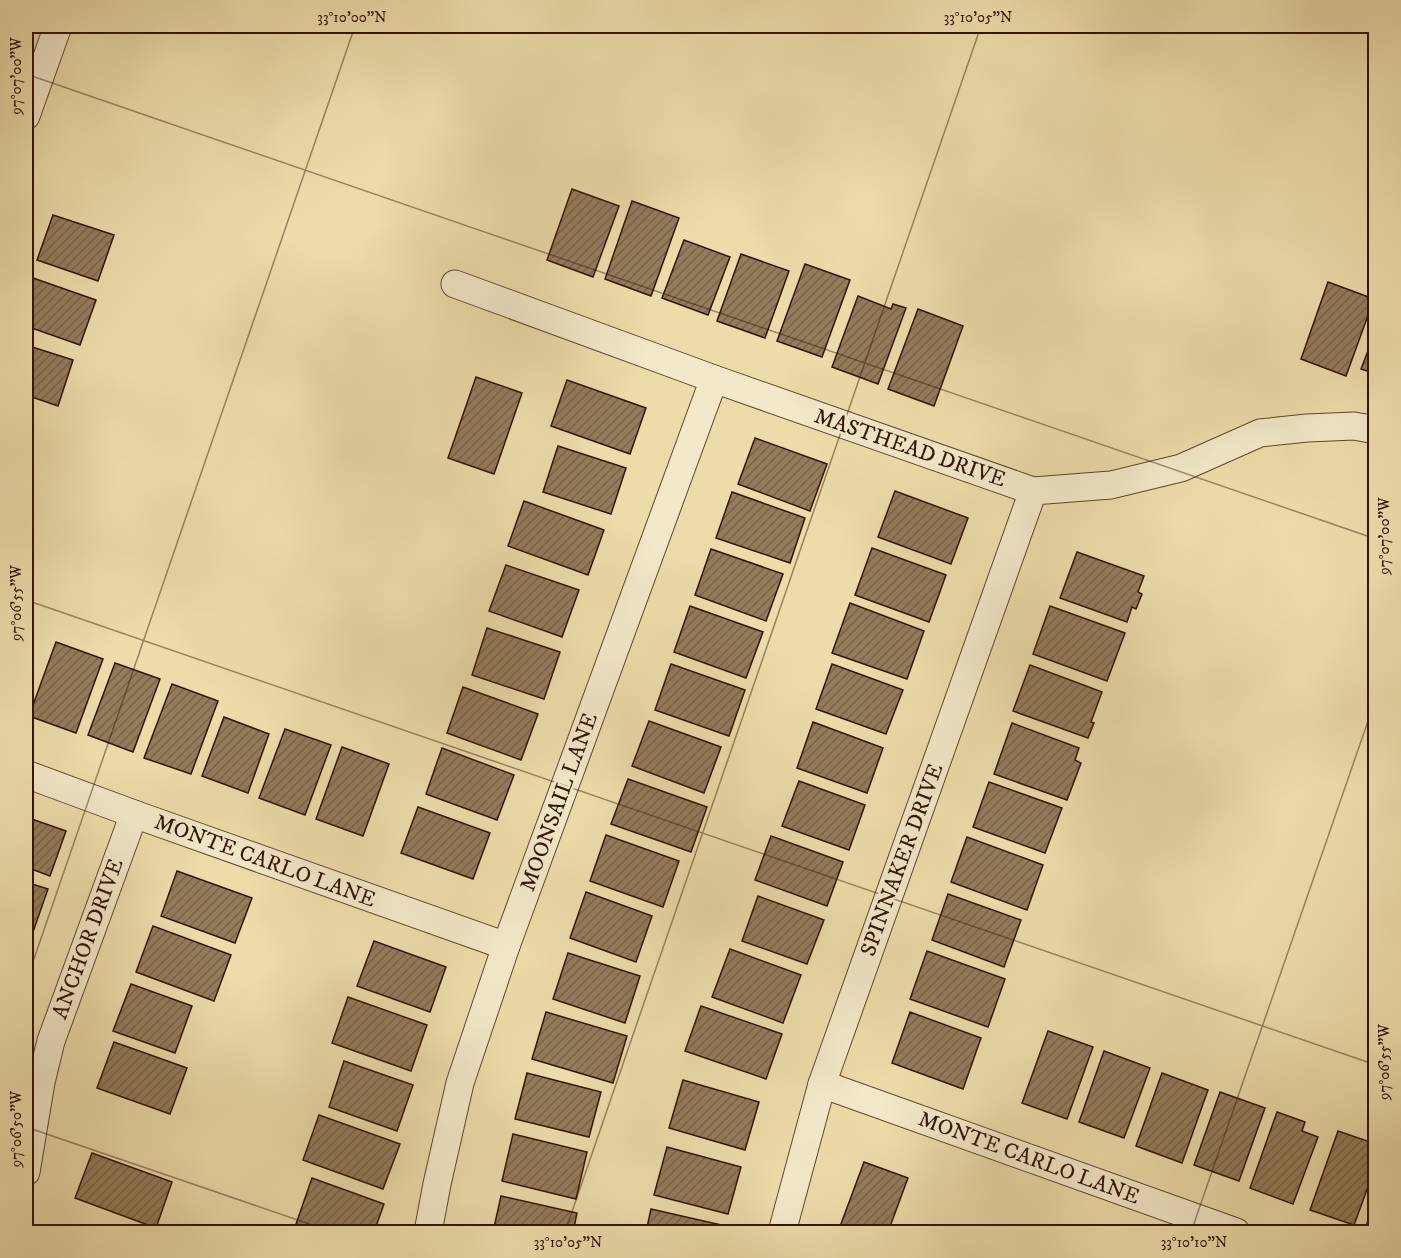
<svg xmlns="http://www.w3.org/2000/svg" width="1401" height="1258" viewBox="0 0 1401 1258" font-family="'IM FELL DW Pica',serif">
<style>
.building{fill:url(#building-hatch);stroke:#321404;stroke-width:1.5}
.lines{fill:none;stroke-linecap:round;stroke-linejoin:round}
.minor-casing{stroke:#60462e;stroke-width:29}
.minor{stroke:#f3e8c8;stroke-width:27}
.ticks{fill:none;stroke:#321404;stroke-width:1.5;stroke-opacity:0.45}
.labels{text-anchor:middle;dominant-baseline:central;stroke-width:5;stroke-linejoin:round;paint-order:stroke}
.street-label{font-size:22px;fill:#321404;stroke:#f3e8c8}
.neatline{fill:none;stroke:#321404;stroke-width:2}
.ticks-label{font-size:15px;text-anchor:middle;fill:#321404}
</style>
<defs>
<pattern id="building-hatch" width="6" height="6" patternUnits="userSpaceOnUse" patternTransform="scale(1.5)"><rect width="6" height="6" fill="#937c5a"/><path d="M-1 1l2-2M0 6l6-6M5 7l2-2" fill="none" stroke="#796448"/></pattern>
</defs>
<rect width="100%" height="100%" fill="#ecdcaa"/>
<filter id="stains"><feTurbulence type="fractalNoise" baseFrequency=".00333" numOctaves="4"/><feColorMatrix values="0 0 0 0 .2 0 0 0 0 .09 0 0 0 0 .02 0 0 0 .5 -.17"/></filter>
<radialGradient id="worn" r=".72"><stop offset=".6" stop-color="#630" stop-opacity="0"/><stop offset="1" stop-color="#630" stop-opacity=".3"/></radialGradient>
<!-- building -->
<g class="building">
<path d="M572 189 619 206 593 277 547 260Z"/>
<path d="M632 201 679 218 651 296 605 279Z"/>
<path d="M53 215 114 235 98 281 37 260Z"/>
<path d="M684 240 730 257 708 315 662 298Z"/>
<path d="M741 254 789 271 765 338 717 321Z"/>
<path d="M805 264 850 280 822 357 777 341Z"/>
<path d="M33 278 96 300 80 345 26 326V301Z"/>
<path d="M1328 282 1374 299 1346 376 1301 359Z"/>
<path d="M858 296 891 309 893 304 906 308 878 384 832 367Z"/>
<path d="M918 309 963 326 934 406 888 389Z"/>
<path d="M1376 330V374L1361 369Z"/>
<path d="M26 345 73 360 58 406 26 395Z"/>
<path d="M476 377 522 393 494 474 448 458Z"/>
<path d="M567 380 646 408 630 454 551 426Z"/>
<path d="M755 438 827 464 810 511 738 484Z"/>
<path d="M558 446 626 468 611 514 543 492Z"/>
<path d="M895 491 968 518 951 564 878 537Z"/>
<path d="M732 492 805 518 790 563 716 538Z"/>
<path d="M524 501 604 530 588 575 508 546Z"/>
<path d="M872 548 946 575 929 622 855 595Z"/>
<path d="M711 549 783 574 766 621 695 595Z"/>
<path d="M1077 552 1144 576 1138 592 1142 594 1136 609 1132 607 1127 622 1060 598Z"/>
<path d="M506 565 579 590 562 637 489 611Z"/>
<path d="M850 603 924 631 907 679 832 653Z"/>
<path d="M690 606 763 632 746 678 674 652Z"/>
<path d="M1050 606 1125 633 1107 681 1033 654Z"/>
<path d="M487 628 560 652 544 699 472 675Z"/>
<path d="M56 642 103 659 76 733 29 716Z"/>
<path d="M115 663 160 679 133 752 88 735Z"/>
<path d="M671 664 745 690 729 736 655 710Z"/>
<path d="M832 664 903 690 886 734 816 709Z"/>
<path d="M1030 665 1102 692 1091 722 1094 723 1088 738 1013 711Z"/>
<path d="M172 684 218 701 191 774 144 758Z"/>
<path d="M463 687 538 714 521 760 447 733Z"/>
<path d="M224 717 269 734 248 793 202 776Z"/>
<path d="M649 721 721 747 704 793 632 766Z"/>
<path d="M813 722 883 748 867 793 797 768Z"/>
<path d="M1012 723 1079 748 1075 760 1081 763 1067 800 994 774Z"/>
<path d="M285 729 331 745 305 815 259 798Z"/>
<path d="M342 747 389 764 363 836 316 819Z"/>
<path d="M442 748 514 775 497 820 426 794Z"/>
<path d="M628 779 707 807 691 852 611 824Z"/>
<path d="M799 781 865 805 849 850 782 826Z"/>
<path d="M989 782 1062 808 1045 853 973 827Z"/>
<path d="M418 807 490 833 473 879 401 853Z"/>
<path d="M26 817 66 831 50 876 26 867Z"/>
<path d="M606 835 679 861 663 907 590 881Z"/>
<path d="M771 836 843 862 827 906 755 880Z"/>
<path d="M967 837 1043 865 1027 910 951 882Z"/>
<path d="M177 871 252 898 235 943 161 916Z"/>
<path d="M26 882 48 889 32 935 26 932Z"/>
<path d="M586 892 652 916 636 962 570 938Z"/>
<path d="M948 894 1021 920 1004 967 932 940Z"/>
<path d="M758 896 824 920 807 964 742 941Z"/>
<path d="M153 926 231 955 214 1001 136 972Z"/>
<path d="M374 941 446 967 430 1012 357 986Z"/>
<path d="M730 949 801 975 783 1023 712 997Z"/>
<path d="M927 951 1005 979 988 1027 910 999Z"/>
<path d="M568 953 640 976 625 1023 553 999Z"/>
<path d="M131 984 192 1006 175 1053 113 1031Z"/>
<path d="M348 997 427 1025 411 1071 332 1043Z"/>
<path d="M701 1006 782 1034 766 1079 685 1051Z"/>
<path d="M546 1012 627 1036 613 1083 532 1059Z"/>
<path d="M910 1012 981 1038 963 1089 892 1063Z"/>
<path d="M1048 1031 1093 1047 1067 1119 1022 1103Z"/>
<path d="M114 1042 187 1068 170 1114 97 1088Z"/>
<path d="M1104 1051 1150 1068 1124 1138 1079 1122Z"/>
<path d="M344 1061 413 1085 397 1131 329 1107Z"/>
<path d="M527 1073 601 1092 589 1137 515 1119Z"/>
<path d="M1162 1073 1208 1090 1182 1163 1136 1146Z"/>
<path d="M683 1080 759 1102 745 1150 669 1128Z"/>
<path d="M1220 1092 1265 1108 1239 1181 1194 1165Z"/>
<path d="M1277 1112 1305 1122 1302 1131 1318 1137 1293 1204 1250 1188Z"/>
<path d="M319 1115 400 1144 383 1189 303 1160Z"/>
<path d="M1338 1131 1376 1144V1165L1354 1225 1310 1210Z"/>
<path d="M513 1134 587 1152 576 1199 502 1181Z"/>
<path d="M667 1147 741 1167 728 1214 654 1195Z"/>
<path d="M92 1153 172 1182 156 1228 75 1198Z"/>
<path d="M864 1162 908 1178 888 1232H838Z"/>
<path d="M312 1178 384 1204 374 1232H319L296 1224Z"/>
<path d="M501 1196 577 1213 573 1232H493Z"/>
<path d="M1376 1201V1226L1367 1223Z"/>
<path d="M651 1209 726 1226 724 1232H646Z"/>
<path d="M83 1226 101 1232H81Z"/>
</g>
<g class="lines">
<!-- minor casing -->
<g class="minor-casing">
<g id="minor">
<path d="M26 116 58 26"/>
<path d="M455 284 714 379 1033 491 1111 485 1181 468 1260 433 1307 428 1354 426 1376 430"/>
<path d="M26 774 134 814 506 946"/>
<path d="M822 1084 1236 1232"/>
<path d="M26 1172 41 1082 51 1041 134 814"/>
<path d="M428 1232 437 1184 460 1083 506 946 714 379"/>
<path d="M782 1232 822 1084 1033 491"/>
</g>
</g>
<!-- minor -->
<use href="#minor" class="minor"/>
</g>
<!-- ticks -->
<path class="ticks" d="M26 74 1376 539M26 600 1376 1065M26 982 355 26M26 1127 333 1232M565 1232 981 26M1191 1232 1376 698"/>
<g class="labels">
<!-- street labels -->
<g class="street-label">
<text transform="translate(910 448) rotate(19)">MASTHEAD DRIVE</text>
<text transform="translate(559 802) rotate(-70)">MOONSAIL LANE</text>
<text transform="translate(902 860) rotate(-70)">SPINNAKER DRIVE</text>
<text transform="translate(265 861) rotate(20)">MONTE CARLO LANE</text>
<text transform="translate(88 939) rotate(-70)">ANCHOR DRIVE</text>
<text transform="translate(1029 1158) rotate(20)">MONTE CARLO LANE</text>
</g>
</g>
<!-- margin -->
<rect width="1401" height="1258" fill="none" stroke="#ecdcaa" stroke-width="66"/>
<rect x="33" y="33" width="1335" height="1192" class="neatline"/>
<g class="ticks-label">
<text x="352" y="22">33°10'00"N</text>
<text x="978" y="22">33°10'05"N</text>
<text transform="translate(16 76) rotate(-90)" y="5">97°07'00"W</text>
<text transform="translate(1384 536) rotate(-90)" y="5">97°07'00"W</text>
<text transform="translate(16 603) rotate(-90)" y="5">97°06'55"W</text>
<text transform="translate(1384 1062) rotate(-90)" y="5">97°06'55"W</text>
<text transform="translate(16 1129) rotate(-90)" y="5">97°06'50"W</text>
<text x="568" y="1247">33°10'05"N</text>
<text x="1194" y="1247">33°10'10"N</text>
</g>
<rect width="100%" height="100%" filter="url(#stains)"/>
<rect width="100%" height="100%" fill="url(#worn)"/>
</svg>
